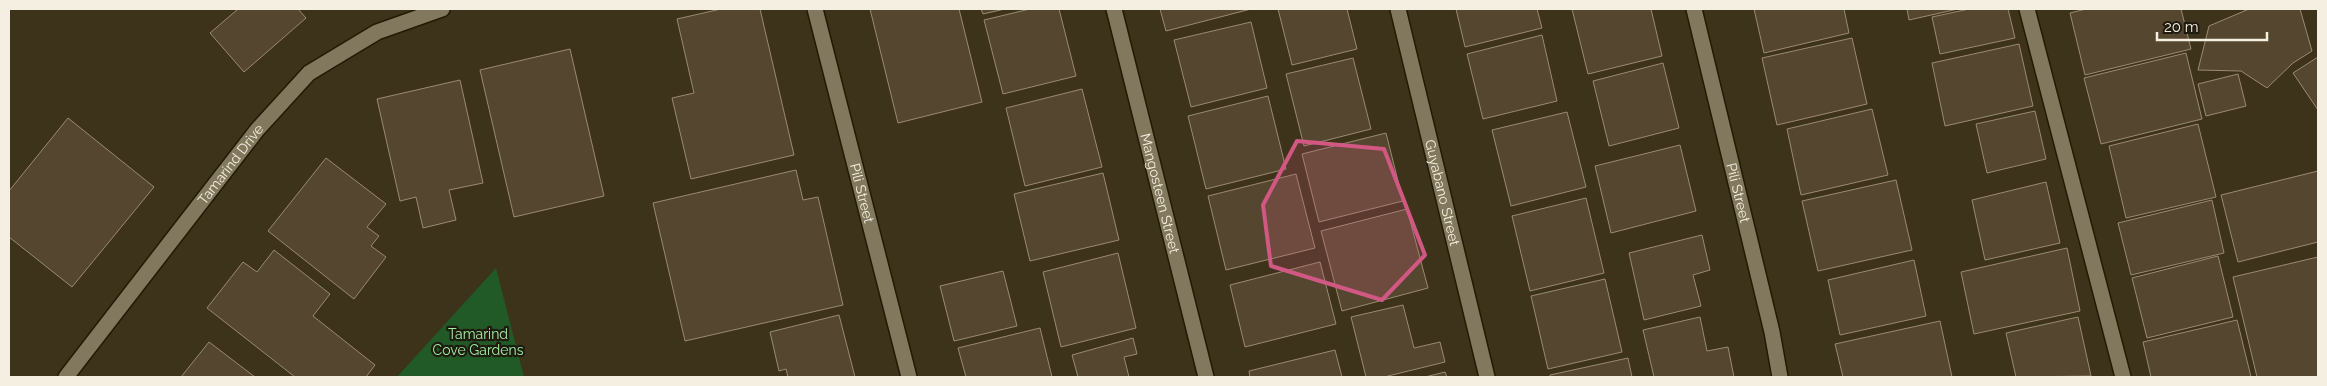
<svg xmlns="http://www.w3.org/2000/svg" width="2327" height="386" viewBox="0 0 2327 386" font-family="Raleway,sans-serif">
<style>
.green{fill:#225a27}
.building{fill:#55462f;stroke:#9c8a71}
.lines{fill:none;stroke-linecap:round;stroke-linejoin:round}
.minor-casing{stroke:#231a03;stroke-width:18}
.minor{stroke:#82785d;stroke-width:15}
.marked{fill:#d15883;fill-opacity:0.2;stroke:#d15883;stroke-width:4;stroke-linejoin:round}
.labels{text-anchor:middle;dominant-baseline:central;stroke-width:4.5;stroke-linejoin:round;paint-order:stroke}
.street-label{font-size:14px;fill:#f4efe0;stroke:#1f1b10}
.park-label{font-size:14px;fill:#a0efa2;stroke:#1f1b10}
</style>
<rect width="100%" height="100%" fill="#3c331a"/>
<!-- green -->
<path class="green" d="M496 268 524 377H397Z"/>
<!-- building -->
<g class="building">
<path d="M238 9H298L306 18 244 72 210 33Z"/>
<path d="M721 9H760L794 155 691 179 672 98 694 93 677 19Z"/>
<path d="M870 9H959L982 102 898 123Z"/>
<path d="M981 9H1005L983 14Z"/>
<path d="M1030 9H1059L1076 76 1003 94 984 20Z"/>
<path d="M1160 9H1251L1166 31Z"/>
<path d="M1278 9H1347L1357 49 1292 65Z"/>
<path d="M1456 9H1537L1542 28 1465 47Z"/>
<path d="M1572 9H1651L1662 56 1588 74Z"/>
<path d="M1754 9H1844L1849 33 1764 53Z"/>
<path d="M1907 9H1958L1909 20Z"/>
<path d="M1969 9H2008L2015 38 1940 54 1932 17Z"/>
<path d="M2086 9H2181L2191 49 2085 75 2070 13Z"/>
<path d="M2249 9H2300L2312 51 2293 63 2267 88 2241 71 2198 70 2209 26Z"/>
<path d="M1251 22 1267 88 1191 107 1174 40Z"/>
<path d="M1542 35 1557 101 1483 119 1467 54Z"/>
<path d="M1852 38 1867 104 1777 125 1762 58Z"/>
<path d="M2019 44 2033 106 1945 126 1932 63Z"/>
<path d="M570 49 604 196 514 217 480 70Z"/>
<path d="M2186 53 2202 119 2101 144 2084 78Z"/>
<path d="M2318 57V110L2293 73Z"/>
<path d="M1353 58 1371 129 1304 146 1286 74Z"/>
<path d="M1663 63 1679 128 1609 146 1593 81Z"/>
<path d="M2238 74 2246 106 2206 116 2198 84Z"/>
<path d="M460 80 483 183 449 190 456 220 423 228 416 197 400 201 377 99Z"/>
<path d="M1082 89 1102 167 1025 186 1006 108Z"/>
<path d="M1268 96 1286 169 1206 189 1188 116Z"/>
<path d="M1872 109 1888 175 1801 195 1787 129Z"/>
<path d="M2035 111 2046 159 1987 173 1976 124Z"/>
<path d="M1567 112 1586 187 1511 206 1492 130Z"/>
<path d="M68 118 154 187 72 287 9 237V191Z"/>
<path d="M2198 124 2216 197 2126 218 2109 146Z"/>
<path d="M1386 133 1403 201 1319 222 1302 154Z"/>
<path d="M1680 145 1696 211 1611 233 1595 166Z"/>
<path d="M326 158 386 204 367 227 379 236 371 246 386 257 354 299 268 231Z"/>
<path d="M796 170 803 200 818 197 843 305 685 341 653 203Z"/>
<path d="M2318 171V242L2238 262 2221 195Z"/>
<path d="M1103 173 1119 240 1030 261 1014 194Z"/>
<path d="M1296 174 1315 248 1226 270 1208 196Z"/>
<path d="M1896 180 1912 250 1818 271 1802 201Z"/>
<path d="M2046 182 2060 243 1985 260 1972 200Z"/>
<path d="M1586 198 1604 273 1530 291 1512 216Z"/>
<path d="M2212 200 2224 253 2131 275 2118 223Z"/>
<path d="M1407 209 1428 288 1342 311 1321 231Z"/>
<path d="M1702 235 1710 270 1693 275 1701 306 1644 320 1629 253Z"/>
<path d="M2067 248 2080 311 1974 334 1961 272Z"/>
<path d="M274 250 330 294 313 316 375 365 366 377H295L207 308 243 262 257 272Z"/>
<path d="M1118 253 1136 328 1061 347 1043 272Z"/>
<path d="M2218 256 2233 317 2147 338 2132 278Z"/>
<path d="M2318 257V377H2257L2233 277Z"/>
<path d="M1914 260 1926 316 1840 335 1828 280Z"/>
<path d="M1320 262 1336 324 1245 347 1230 285Z"/>
<path d="M1003 271 1017 326 954 341 940 286Z"/>
<path d="M1605 279 1622 352 1548 369 1531 296Z"/>
<path d="M1403 305 1414 348 1440 342 1445 362 1384 377H1366L1351 317Z"/>
<path d="M839 315 855 377H788L786 369 779 371 770 332Z"/>
<path d="M1700 317 1707 351 1728 347 1734 377H1654L1643 330Z"/>
<path d="M2078 317 2091 376 2016 377 2006 333Z"/>
<path d="M2237 320 2251 377H2151L2143 342Z"/>
<path d="M1940 321 1952 377H1843L1835 344Z"/>
<path d="M1040 328 1052 377H966L958 348Z"/>
<path d="M1133 338 1137 354 1124 357 1129 377H1078L1072 355Z"/>
<path d="M209 342 255 377H181Z"/>
<path d="M1335 350 1342 377H1250L1249 371Z"/>
<path d="M1628 358 1632 377H1550V375Z"/>
<path d="M1445 372 1447 377H1425Z"/>
</g>
<g class="lines">
<!-- minor casing -->
<g class="minor-casing">
<g id="minor">
<path id="s1" d="M815 9 909 377"/>
<path id="s2" d="M1114 9 1206 377"/>
<path id="s3" d="M1398 9 1487 377"/>
<path id="s4" d="M1694 9 1772 332 1780 377"/>
<path d="M2027 9 2123 377"/>
<path id="s5" d="M66 377 257 130 309 73 377 32 442 9"/>
</g>
</g>
<!-- minor -->
<use href="#minor" class="minor"/>
</g>
<!-- marked area -->
<path class="marked" d="M1297 141 1384 149 1425 255 1382 300 1271 266 1263 205Z"/>
<g class="labels">
<!-- street labels -->
<g class="street-label">
<text stroke="none"><textPath href="#s5" startOffset="269">Tamarind Drive</textPath></text>
<text stroke="none"><textPath href="#s1" startOffset="190">Pili Street</textPath></text>
<text stroke="none"><textPath href="#s2" startOffset="190">Mangosteen Street</textPath></text>
<text stroke="none"><textPath href="#s3" startOffset="189">Guyabano Street</textPath></text>
<text stroke="none"><textPath href="#s4" startOffset="189">Pili Street</textPath></text>
</g>
<!-- park labels -->
<g class="park-label">
<text x="478" y="334">Tamarind<tspan x="478" dy="16">Cove Gardens</tspan></text>
</g>
</g>
<!-- border -->
<rect width="2327" height="386" fill="none" stroke="#f4efe0" stroke-width="20"/>
<!-- scale -->
<path d="M2157 32v8h110v-8" fill="none" stroke="#f4efe0" stroke-width="2.5"/>
<text x="2164" y="32" font-size="15" fill="#f4efe0" stroke="#1f1b10" stroke-width="4" paint-order="stroke">20 m</text>
</svg>
